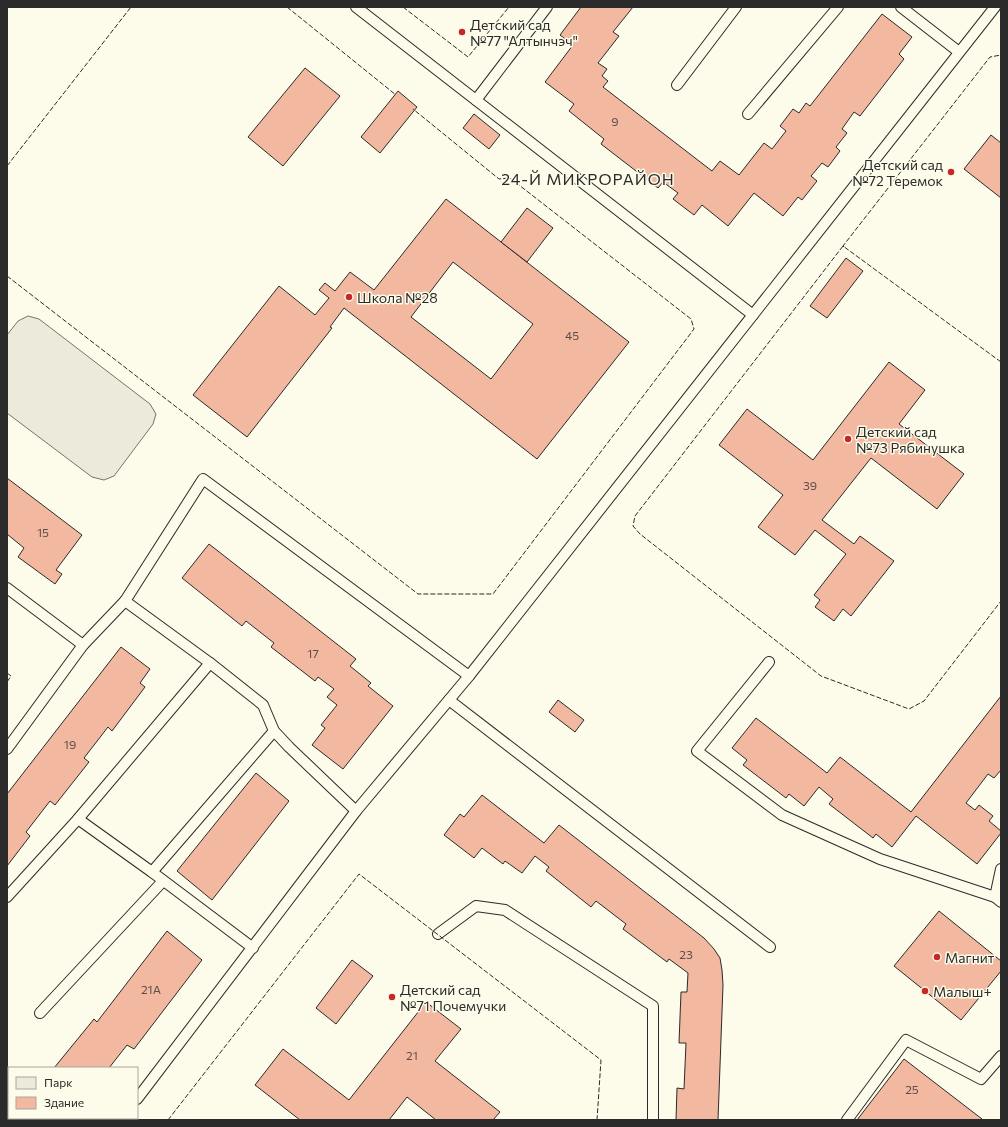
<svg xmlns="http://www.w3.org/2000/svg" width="1008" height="1127" viewBox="0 0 1008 1127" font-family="Commissioner,sans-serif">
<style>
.green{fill:#ecebdb;stroke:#74746e}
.building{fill:#f2b8a0;stroke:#2b2b2b;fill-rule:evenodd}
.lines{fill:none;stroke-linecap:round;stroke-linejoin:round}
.lane-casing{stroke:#2b2b2b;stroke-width:12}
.lane{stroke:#fdfbea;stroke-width:10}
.fence{stroke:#2b2b2b;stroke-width:1;stroke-dasharray:5 2;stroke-linecap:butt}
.poi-dot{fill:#c62828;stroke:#fdfbea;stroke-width:1.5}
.labels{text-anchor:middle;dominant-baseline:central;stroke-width:3;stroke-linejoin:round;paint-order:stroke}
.number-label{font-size:12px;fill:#5d4e48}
.poi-label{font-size:14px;fill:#2b2b2b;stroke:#fdfbea;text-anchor:start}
.quarter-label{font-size:16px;letter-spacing:1px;fill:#2b2b2b;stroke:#fdfbea}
</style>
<rect width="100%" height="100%" fill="#fdfbea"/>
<!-- green -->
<path class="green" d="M28 316 39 319 150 404 156 414 153 424 114 476 104 480 92 477 7 413V335L18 321Z"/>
<!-- building -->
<g class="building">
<path d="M581 7H633L613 32 619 36 598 63 607 69 602 76 608 81 603 87 712 171 720 161 739 175 764 143 772 149 786 131 780 126 793 109 799 113 806 103 810 106 882 14 912 37 899 54 904 59 860 116 854 112 842 129 847 133 836 147 840 151 828 167 822 163 811 176 817 181 802 200 798 197 783 216 754 193 728 226 702 205 694 215 673 199 678 193 663 182 658 188 601 144 604 139 569 111 574 104 545 82 573 45 560 35Z"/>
<path d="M305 68 340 96 283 166 248 137Z"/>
<path d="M398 91 417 107 380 153 361 137Z"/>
<path d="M474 114 500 135 489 149 463 128Z"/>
<path d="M991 135 1001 143V198L964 169Z"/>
<path d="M446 199 629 342 537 459 344 308 330 327 332 328 247 437 193 395 279 286 315 315 329 298 319 290 325 283 335 291 350 272 374 290ZM453 262 533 324 491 379 411 317Z"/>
<path d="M527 208 553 228 527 262 501 242Z"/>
<path d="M846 258 863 271 827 318 810 306Z"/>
<path d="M889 362 925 390 899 424 964 474 937 509 871 458 822 520 854 544 860 536 894 561 851 616 843 609 834 621 815 607 820 600 814 595 846 554 815 530 795 555 758 527 783 495 719 445 747 409 813 460Z"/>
<path d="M7 478 82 535 56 570 62 574 55 584 18 557 24 548 7 534Z"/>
<path d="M209 544 356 659 350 666 371 683 368 686 393 706 343 769 312 745 325 728 321 725 337 705 327 697 334 689 318 677 315 681 271 647 274 643 246 621 242 626 182 578Z"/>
<path d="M121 647 150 669 140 683 145 687 112 731 108 727 84 758 89 762 55 805 50 801 26 832 30 836 7 866V794Z"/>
<path d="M1001 696V770L994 778 988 774 966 803 975 810 979 805 993 816 989 821 1001 831V833L977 864 916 816 892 847 876 834 873 838 829 804 833 799 819 787 804 806 789 794 786 798 743 765 747 760 732 748 756 718 827 773 840 757 911 812Z"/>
<path d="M558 700 584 720 575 732 549 712Z"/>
<path d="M256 773 289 801 212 900 177 871Z"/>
<path d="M482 795 544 843 559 825 704 938 714 949 720 958 722 970 723 985 718 1120H676L677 1088 684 1089 686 1043H679L681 992H687L688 973 669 959 667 962 623 929 626 924 596 901 591 907 546 871 549 867 535 856 522 873 505 861 503 864 482 848 474 858 444 835 460 814 464 817Z"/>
<path d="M939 911 1001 961V971L961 1020 894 966Z"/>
<path d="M167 931 202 960 134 1049 127 1045 109 1068H54L94 1019 97 1022Z"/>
<path d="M352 960 373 976 336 1024 316 1008Z"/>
<path d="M426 1002 461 1029 435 1061 500 1112 493 1120H436L407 1097 389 1120H300L255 1085 283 1049 349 1100Z"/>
<path d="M904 1059 982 1119 981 1120H857Z"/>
<path d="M8 1079 9 1118H34L33 1120H7V1080Z"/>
</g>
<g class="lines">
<!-- lane casing -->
<g class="lane-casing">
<g id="lane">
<path d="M356 7 753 315"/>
<path d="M901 7 959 52"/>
<path d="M677 85 736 7"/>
<path d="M476 100 547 7"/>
<path d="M748 114 838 7"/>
<path d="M7 588 83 645 125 601"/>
<path d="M769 662 697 751 782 815 880 859 995 897"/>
<path d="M449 700 770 947"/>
<path d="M7 749 83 645"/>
<path d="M356 811 289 747 274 731 263 705 210 663 125 601 203 479 469 676"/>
<path d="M78 819 152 872 253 948"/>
<path d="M1001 869 995 897 1001 902"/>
<path d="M152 872 274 731"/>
<path d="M7 897 78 819 210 663"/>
<path d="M438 934 476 906 505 910 653 1006V1120"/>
<path d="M40 1013 163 881"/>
<path d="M137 1099 356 811 469 676 995 7"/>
<path d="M121 1120 123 1118"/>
<path d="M847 1120 906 1040 981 1079 1001 1056"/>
</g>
</g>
<!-- lane -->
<use href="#lane" class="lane"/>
<!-- fence -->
<g class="fence">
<path d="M287 7 396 95"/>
<path d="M403 7 468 57 509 7"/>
<path d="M7 166 131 7"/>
<path d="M844 247 843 246 990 57 1001 55"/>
<path d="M7 276 418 594H493L694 329 691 319 510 178 499 179 413 109"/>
<path d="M1001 362 843 246 635 516 633 526 640 534 821 676 909 709 924 701 1001 601"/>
<path d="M7 673 11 676 7 682"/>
<path d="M168 1120 359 874 601 1060 597 1120"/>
</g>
</g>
<!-- markers -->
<g class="poi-dot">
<circle cx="462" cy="32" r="4"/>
<circle cx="951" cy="172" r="4"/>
<circle cx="349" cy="297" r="4"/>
<circle cx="848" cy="439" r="4"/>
<circle cx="937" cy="957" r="4"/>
<circle cx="925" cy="991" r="4"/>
<circle cx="392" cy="997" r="4"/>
</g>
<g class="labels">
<!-- number labels -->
<g class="number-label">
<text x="615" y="121">9</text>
<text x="572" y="335">45</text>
<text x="810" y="485">39</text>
<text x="43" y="532">15</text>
<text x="313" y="653">17</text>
<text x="70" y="744">19</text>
<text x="686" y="954">23</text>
<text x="151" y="989">21А</text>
<text x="412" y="1055">21</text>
<text x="912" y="1089">25</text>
</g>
<!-- poi labels -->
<g class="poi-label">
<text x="470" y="24">Детский сад<tspan x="470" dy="16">№77 "Алтынчэч"</tspan></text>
<text x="943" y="164" text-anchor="end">Детский сад<tspan x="943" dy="16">№72 Теремок</tspan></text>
<text x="357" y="297">Школа №28</text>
<text x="856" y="431">Детский сад<tspan x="856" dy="16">№73 Рябинушка</tspan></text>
<text x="945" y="957">Магнит</text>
<text x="400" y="989">Детский сад<tspan x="400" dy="16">№71 Почемучки</tspan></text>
<text x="933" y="991">Малыш+</text>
</g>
<!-- quarter labels -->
<g class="quarter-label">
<text x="588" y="178">24-Й МИКРОРАЙОН</text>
</g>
</g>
<!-- border -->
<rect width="1008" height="1127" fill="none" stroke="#2b2b2b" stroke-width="16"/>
<!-- legend -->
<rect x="8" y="1067" width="130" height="52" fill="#fdfbea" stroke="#a9a89e"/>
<rect x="16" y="1077" width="20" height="12" fill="#ecebdb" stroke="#a9a89e"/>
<text x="44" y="1087" font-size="12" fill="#2b2b2b">Парк</text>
<rect x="16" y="1097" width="20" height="12" fill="#f2b8a0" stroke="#a9a89e"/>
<text x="44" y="1107" font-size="12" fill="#2b2b2b">Здание</text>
</svg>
